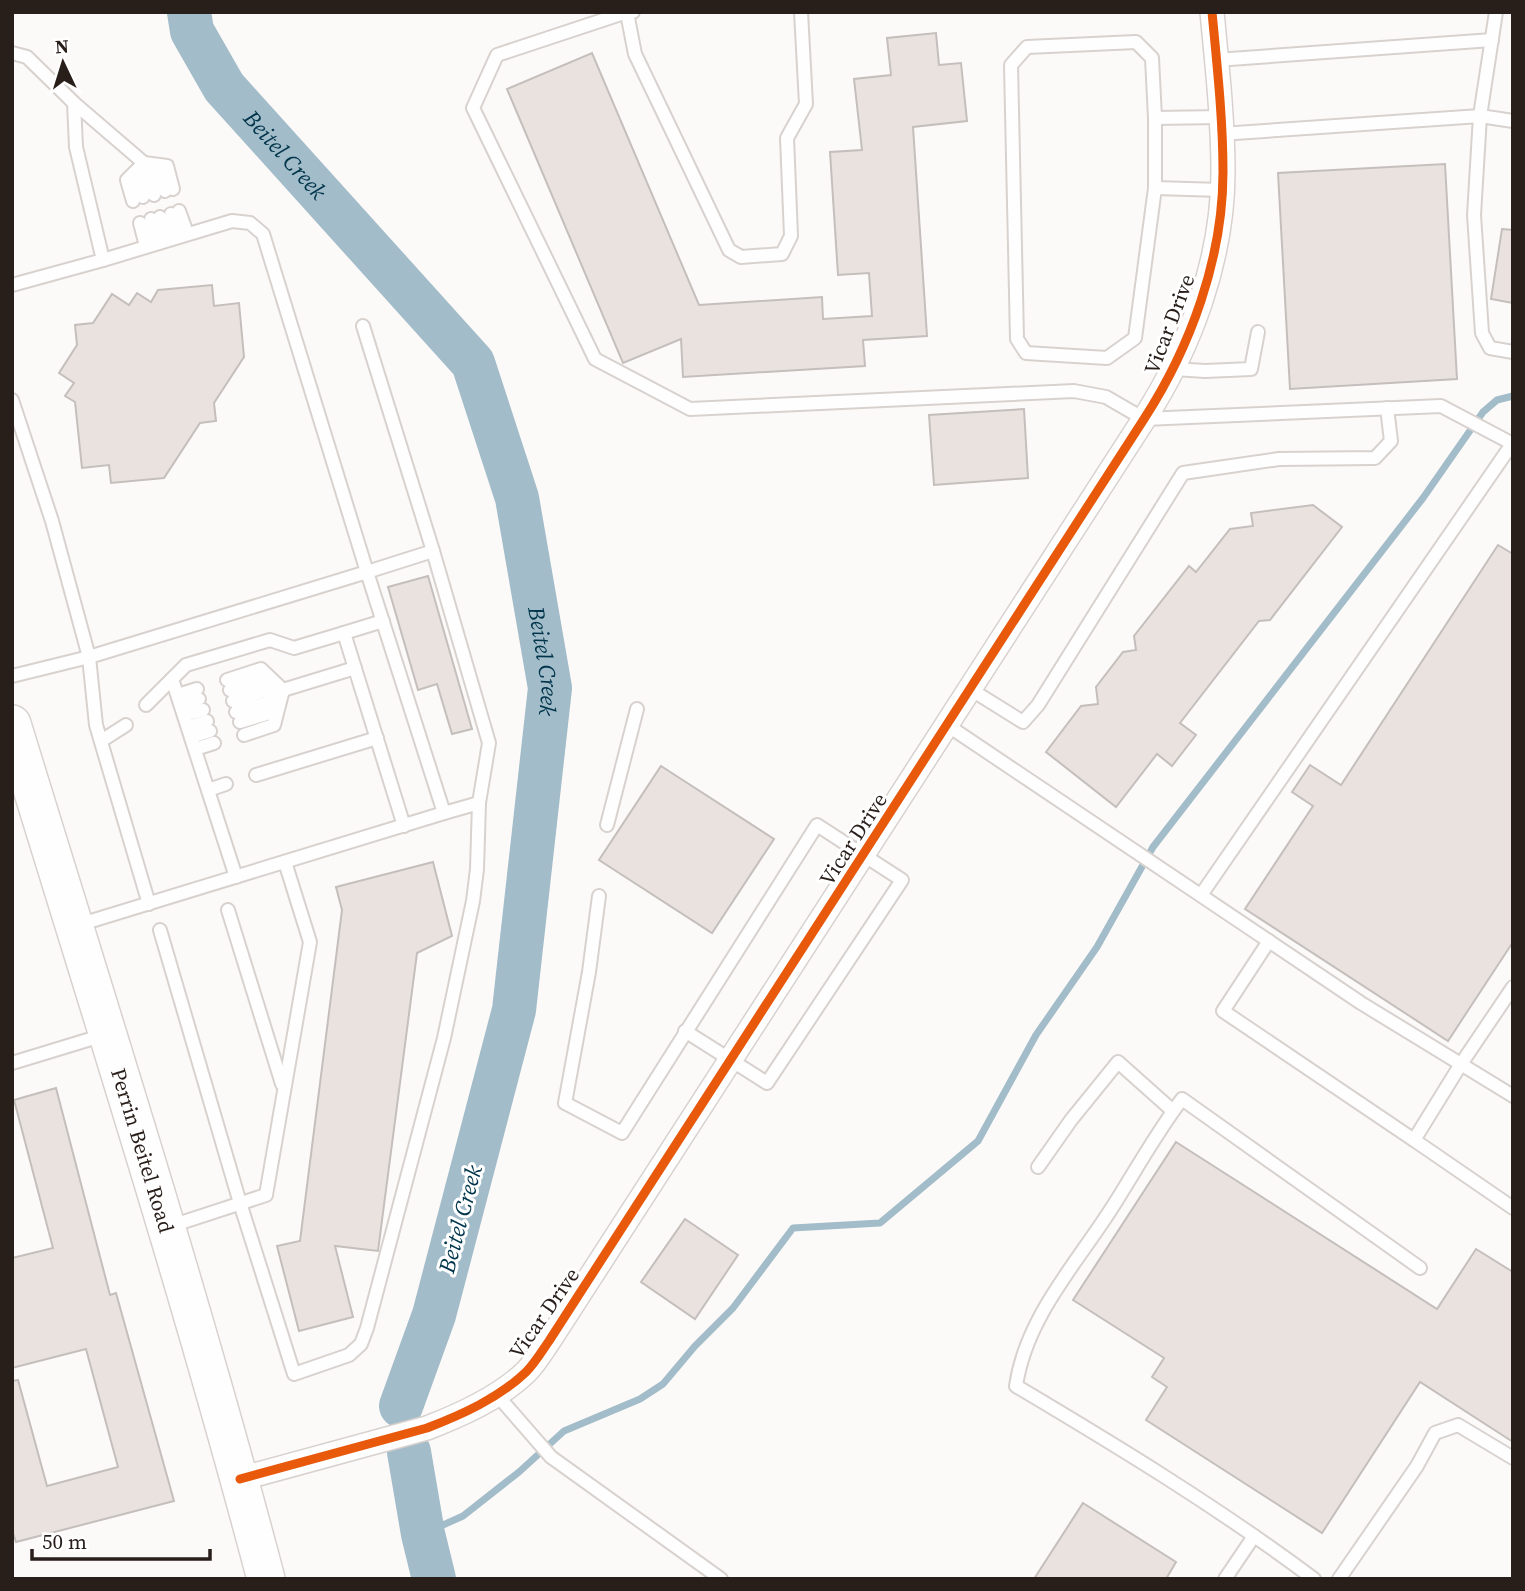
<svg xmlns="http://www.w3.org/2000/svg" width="1525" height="1591" viewBox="0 0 1525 1591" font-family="'Source Serif 4',serif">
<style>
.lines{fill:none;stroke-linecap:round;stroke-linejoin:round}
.stream{stroke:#a2bcc9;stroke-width:7}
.river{stroke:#a2bcc9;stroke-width:44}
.building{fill:#eae2de;stroke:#c4bfbc;stroke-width:2}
.lane-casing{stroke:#d8d2cf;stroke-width:16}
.street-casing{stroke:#d8d2cf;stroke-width:26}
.primary-casing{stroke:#d8d2cf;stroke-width:40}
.lane{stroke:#fffefe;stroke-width:12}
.street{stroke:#fffefe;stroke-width:23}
.primary{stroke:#fffefe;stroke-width:37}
.cycleway-casing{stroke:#fff;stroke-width:13}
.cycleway{stroke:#e8590c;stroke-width:9}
.labels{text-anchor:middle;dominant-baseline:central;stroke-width:6;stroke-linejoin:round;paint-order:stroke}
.street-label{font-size:21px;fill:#281e1a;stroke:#fff}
.water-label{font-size:23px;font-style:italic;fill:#00354b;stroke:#fff}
</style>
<rect width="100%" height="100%" fill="#fcfaf8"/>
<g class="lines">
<!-- stream -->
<path class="stream" d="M423 1534 463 1516 519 1472 564 1431 640 1399 663 1384 695 1346 733 1308 793 1228 880 1223 978 1141 1036 1035 1097 947 1153 847 1423 498 1483 412 1497 400 1513 396"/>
<!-- river -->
<g class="river">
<path id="s1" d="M189 12 192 31 224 87 473 363 517 498 550 688 514 1010 434 1315 401 1406"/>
<path d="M409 1452 423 1534 434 1579"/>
</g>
</g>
<!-- building -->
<g class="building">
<path d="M936 33 939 65 961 63 967 121 913 127 927 336 863 340 865 366 683 377 681 339 623 363 507 89 592 53 699 305 822 297 823 319 872 316 869 273 838 275 830 152 862 150 854 79 891 75 887 38Z"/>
<path d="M1445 164 1457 379 1290 389 1278 173Z"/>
<path d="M1502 229 1513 230V303L1491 299Z"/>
<path d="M212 285 214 306 239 303 244 357 214 403 216 421 200 423 164 478 111 483 109 465 82 468 75 402 65 396 74 383 59 373 77 345 75 325 93 323 112 294 129 305 137 293 151 302 158 290Z"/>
<path d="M1024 409 1028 478 934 485 929 415Z"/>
<path d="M1313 505 1342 527 1270 620 1259 621 1180 723 1196 735 1172 766 1157 754 1116 807 1046 752 1081 706 1098 704 1096 687 1123 652 1136 650 1134 636 1189 566 1196 572 1230 529 1253 526 1251 513Z"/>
<path d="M1498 545 1513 554V942L1448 1041 1245 909 1313 806 1292 792 1310 765 1341 785Z"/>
<path d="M428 576 472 729 452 734 437 684 418 690 388 587Z"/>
<path d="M661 766 774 839 712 933 599 860Z"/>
<path d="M433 862 452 936 417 953 378 1251 335 1246 353 1317 299 1331 277 1246 300 1241 342 910 336 887Z"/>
<path d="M56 1088 110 1295 116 1293 174 1501 16 1542 12 1530V1381L18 1380 47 1486 118 1467 86 1349 12 1368V1258L53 1248 14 1100Z"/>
<path d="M1176 1142 1437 1309 1476 1249 1513 1272V1442L1420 1382 1322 1533 1146 1420 1167 1387 1152 1377 1164 1358 1073 1300Z"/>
<path d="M685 1219 738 1255 695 1319 641 1282Z"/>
<path d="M1083 1503 1176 1562 1166 1579H1034Z"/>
</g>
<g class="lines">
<!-- lane casing -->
<g class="lane-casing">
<g id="lane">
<path d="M627 12 497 55 473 108 595 359 690 409 1074 391 1106 397 1144 419 1441 406 1513 444"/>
<path d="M633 12 627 13 635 54 729 250 741 257 782 254 791 236 787 138 806 104 801 12"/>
<path d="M1496 12 1480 116 1474 215 1482 333 1490 348 1513 352"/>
<path d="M12 53 27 57 74 103 76 147 103 260 12 285"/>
<path d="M1216 60 1492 40"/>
<path d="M74 103 144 163 158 170 165 191"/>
<path d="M1221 117 1155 118 1152 58 1136 42 1027 47 1011 65 1017 339 1026 353 1107 358 1135 338 1155 188 1221 190"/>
<path d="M1155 118V188"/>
<path d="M1221 134 1480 116 1513 121"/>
<path d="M144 163 154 195"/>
<path d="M143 167 138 177 143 197"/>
<path d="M133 201 127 180 144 163 167 166 173 189"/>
<path d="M179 211 187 233"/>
<path d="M171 214 178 236"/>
<path d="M160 217 167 240"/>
<path d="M151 219 157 243"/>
<path d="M140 223 146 246"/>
<path d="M103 260 232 221 250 223 263 234 367 572 89 657 96 725 149 904"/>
<path d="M1174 369 1205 371 1251 369 1258 332"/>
<path d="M12 400 52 521 89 657 12 676"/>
<path d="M433 551 489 743 479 803"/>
<path d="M383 621 344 633 404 826"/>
<path d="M172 679 236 877"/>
<path d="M227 680 261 669 283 690 355 668"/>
<path d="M970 689 1023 722 1038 705 1183 473 1279 459 1375 458 1391 441 1387 408"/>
<path d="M230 690 261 681 277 687"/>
<path d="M178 695 197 689"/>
<path d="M233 701 264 691 280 690"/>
<path d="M146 705 186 665 270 640 294 648 344 633"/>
<path d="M181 705 199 699"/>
<path d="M236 712 266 703 278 694"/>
<path d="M184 715 203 710"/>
<path d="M240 722 270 713 276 702"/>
<path d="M947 725 1361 1003 1513 1096"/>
<path d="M188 727 207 721"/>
<path d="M244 735 274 725 283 690"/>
<path d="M191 737 210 731"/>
<path d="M101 741 126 725"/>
<path d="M195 749 214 743"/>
<path d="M256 775 377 738"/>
<path d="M208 790 226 784"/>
<path d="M607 825 637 709"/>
<path d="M1201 895 1512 444"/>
<path d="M599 896 589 972 565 1103 622 1133 817 825 902 880 767 1083 685 1031"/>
<path d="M228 910 282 1084"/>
<path d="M78 925 444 813 367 572 433 551 363 326"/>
<path d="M160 930 240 1203 294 1374 349 1355 361 1344 367 1328 444 1038 473 901 477 869 479 803 444 813"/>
<path d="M1269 941 1223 1011 1414 1140 1461 1064 1513 987"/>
<path d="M12 1063 104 1035"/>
<path d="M1414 1140 1513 1208"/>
<path d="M1038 1167 1071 1120 1118 1062 1173 1111"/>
<path d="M171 1226 266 1195 310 942 285 862"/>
<path d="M497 1395 551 1457 721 1579"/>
<path d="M1225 1579 1254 1536"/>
<path d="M1314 1579C1219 1508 1117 1446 1016 1386 1026 1316 1079 1261 1115 1203 1137 1168 1157 1132 1182 1099L1420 1268"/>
<path d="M1339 1579 1417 1466 1435 1433 1458 1425 1513 1458"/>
</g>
</g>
<!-- street casing -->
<g class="street-casing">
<path id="street" d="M240 1479 427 1428C461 1415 499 1398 526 1372 535 1363 542 1351 549 1341L1144 419C1190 348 1223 259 1223 172 1223 119 1217 65 1212 12"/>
</g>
<!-- primary casing -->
<g class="primary-casing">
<g id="primary">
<path id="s2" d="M12 724C99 1008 190 1291 266 1579"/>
</g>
</g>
<!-- lane -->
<use href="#lane" class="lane"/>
<!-- street -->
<use href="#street" class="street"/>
<!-- primary -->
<use href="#primary" class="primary"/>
<!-- cycleway casing -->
<g class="cycleway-casing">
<path id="cycleway" d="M240 1479 427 1428C461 1415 499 1398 526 1372 535 1363 542 1351 549 1341L1144 419C1190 348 1223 259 1223 172 1223 119 1217 65 1212 12"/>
</g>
<!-- cycleway -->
<use href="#cycleway" class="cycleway"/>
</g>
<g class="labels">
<!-- street labels -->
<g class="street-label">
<text transform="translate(1169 324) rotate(-69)">Vicar Drive</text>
<text transform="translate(853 839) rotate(-57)">Vicar Drive</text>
<text stroke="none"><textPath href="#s2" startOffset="446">Perrin Beitel Road</textPath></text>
<text transform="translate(544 1313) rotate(-55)">Vicar Drive</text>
</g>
<!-- water labels -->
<g class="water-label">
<text stroke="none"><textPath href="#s1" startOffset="175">Beitel Creek</textPath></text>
<text stroke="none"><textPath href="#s1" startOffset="763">Beitel Creek</textPath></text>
<text transform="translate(460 1219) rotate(-75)">Beitel Creek</text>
</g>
</g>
<!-- border -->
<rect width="1525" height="1591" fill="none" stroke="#281e1a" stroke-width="28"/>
<!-- north arrow -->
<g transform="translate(63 63) rotate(356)" stroke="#ffffff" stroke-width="5" paint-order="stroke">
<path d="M0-5L12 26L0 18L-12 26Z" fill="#281e1a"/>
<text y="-10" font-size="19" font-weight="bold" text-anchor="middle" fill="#281e1a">N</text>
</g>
<!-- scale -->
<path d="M32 1549v10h178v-10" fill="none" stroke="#281e1a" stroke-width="3.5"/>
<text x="42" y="1549" font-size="21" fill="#281e1a" stroke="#ffffff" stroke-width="5" paint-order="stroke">50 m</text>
</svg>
